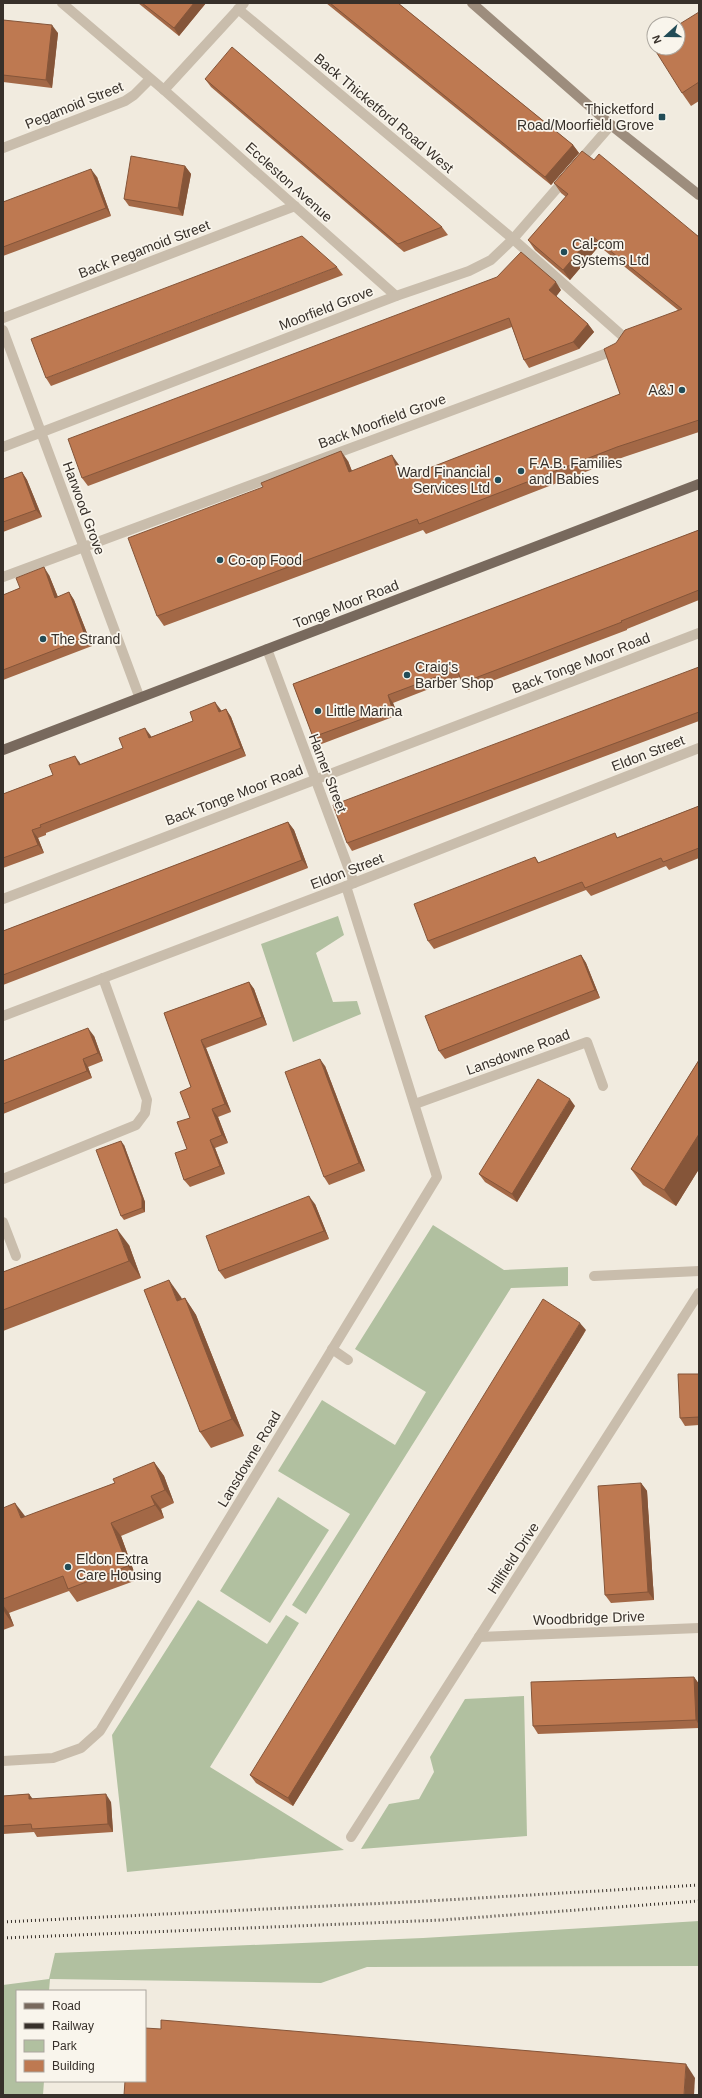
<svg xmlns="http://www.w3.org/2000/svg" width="702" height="2098" viewBox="0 0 702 2098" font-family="Helvetica,sans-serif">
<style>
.green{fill:#b1c0a0}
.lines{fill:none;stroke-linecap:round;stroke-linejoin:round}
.lane{stroke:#c9bdac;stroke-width:10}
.street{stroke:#c9bdac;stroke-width:10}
.secondary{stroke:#9d8d7d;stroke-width:10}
.primary{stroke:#78695d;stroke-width:10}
.rail{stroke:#37302a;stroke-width:3;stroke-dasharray:1 3;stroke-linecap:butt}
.wall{fill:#a36846}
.shaded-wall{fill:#855539}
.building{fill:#be7951;stroke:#855539}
.poi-dot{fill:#224c57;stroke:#f9f5ec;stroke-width:1.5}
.labels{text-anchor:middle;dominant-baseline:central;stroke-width:3.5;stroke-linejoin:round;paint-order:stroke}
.street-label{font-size:14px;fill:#37302a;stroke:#f9f5ec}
.poi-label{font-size:14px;fill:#37302a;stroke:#f9f5ec;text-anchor:start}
</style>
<rect width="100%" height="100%" fill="#f1ebdf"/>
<!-- green -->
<g class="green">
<path d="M338 916 344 935 316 953 333 1002 357 1001 361 1014 293 1042 261 944Z"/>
<path d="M433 1225 504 1270 568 1267V1286L511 1288 306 1614 292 1605 350 1514 278 1471 322 1400 395 1445 426 1392 355 1349Z"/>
<path d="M278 1497 329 1530 270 1623 220 1591Z"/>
<path d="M198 1600 267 1644 286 1615 299 1623 210 1767 344 1850 127 1872 112 1735Z"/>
<path d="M524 1696 527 1836 361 1849 389 1804 419 1799 434 1772 430 1757 465 1699Z"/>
<path d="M699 1921V1966L367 1967 321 1983 50 1979 49 1991H17V2081H44L43 2095H3V1985L49 1979 55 1953 423 1938Z"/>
</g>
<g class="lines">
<!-- lane -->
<g class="lane">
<path d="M3 318 295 206"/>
<path d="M3 577 618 349 626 339 513 239 238 9"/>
<path d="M3 899 699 633"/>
<path d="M3 1179 136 1125 145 1113 147 1100 103 978"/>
<path d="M3 1222 16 1256"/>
<path d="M332 1349 348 1360"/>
</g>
<!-- street -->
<g class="street">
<path d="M62 3 164 90 396 296"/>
<path d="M164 90 244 3"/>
<path d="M3 148 125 101 134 95 150 79"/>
<path d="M577 164 611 125"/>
<path d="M3 330 139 696"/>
<path d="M3 447 396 296 469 271 491 260 513 239 566 178"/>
<path d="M267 649 354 883"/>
<path d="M3 1016 354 883 699 748"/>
<path d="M415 1104 587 1042 603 1086"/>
<path d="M594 1276 699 1271"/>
<path d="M479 1637 699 1628"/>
<path d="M3 1761 53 1758 81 1748 100 1731 437 1177 346 886"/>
<path d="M351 1837 699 1293"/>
</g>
<!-- secondary -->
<path class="secondary" d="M472 3 611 125 699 195"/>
<!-- primary -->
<path class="primary" d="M3 750 699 484"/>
<!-- rail -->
<g class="rail">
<path d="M3 1922 428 1901 699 1885"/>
<path d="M3 1938 442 1920 699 1901"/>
</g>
</g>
<!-- wall -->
<g class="wall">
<path d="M138 3H206L179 36Z"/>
<path d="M326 3H398L573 145 579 153 551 185Z"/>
<path d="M699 12V101L691 106 682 93Z"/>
<path d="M3 20 58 33 52 88 3 82Z"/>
<path d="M205 79 442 227 448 235 404 252 211 87Z"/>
<path d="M594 160 699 237V432L624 457 426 534 423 530 164 626 157 616 348 461 352 471 399 465 404 478 620 394 616 343 678 310 599 246 570 280 535 250 528 240 566 197 561 193 554 183Z"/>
<path d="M185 166 191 174 183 216 129 206 124 199Z"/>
<path d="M97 177 111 216 3 256V202Z"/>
<path d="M337 267 343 275 51 386 46 378Z"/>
<path d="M561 290 556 296 588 324 594 332 579 349 529 368 524 360 512 327 88 486 82 478Z"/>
<path d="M22 472 27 480 42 517 3 532V479Z"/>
<path d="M699 530V600L627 629V630L468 690 462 683 460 677 393 703 398 715 319 745 313 737 293 684Z"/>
<path d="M49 575 58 597 69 592 74 600 92 646 3 680V595L20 588Z"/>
<path d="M699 667V721L352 851 347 843Z"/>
<path d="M226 709 231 717 246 756 46 833V835L38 838 44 853 3 868V794L123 748 151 736V737L221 710V711Z"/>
<path d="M699 806V858L669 870 666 866 591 896 586 890 434 949 428 941 535 857 539 863 618 837Z"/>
<path d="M288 822 294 830 308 868 3 985V931Z"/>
<path d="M581 955 586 963 600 998 445 1059 439 1051Z"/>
<path d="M249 982 254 989 267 1025 206 1048 231 1112 218 1117 228 1143 215 1148 225 1174 190 1187 184 1180 190 1118 191 1087 164 1013Z"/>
<path d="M94 1036 103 1061 88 1067 92 1078 3 1114V1061Z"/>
<path d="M699 1060V1169L676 1206 643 1185 631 1169Z"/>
<path d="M325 1066 365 1171 329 1185 324 1177Z"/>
<path d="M575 1106 517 1202 485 1182 479 1174Z"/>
<path d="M124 1145 145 1202V1212L124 1220 121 1216Z"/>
<path d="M315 1204 329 1239 225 1279 219 1271Z"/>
<path d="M129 1245 141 1278 3 1331V1272Z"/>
<path d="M181 1297 182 1299 185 1298 196 1315 244 1436 211 1448 200 1432Z"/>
<path d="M586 1330 293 1806 256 1783 250 1775Z"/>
<path d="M699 1374V1425L685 1426 680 1418Z"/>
<path d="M154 1462 164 1476 174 1503 161 1509 164 1518 121 1536 137 1580 77 1602 69 1591 9 1613 14 1626 3 1630V1508L25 1517 115 1483Z"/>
<path d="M641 1483 647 1491 654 1600 611 1603 605 1595Z"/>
<path d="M694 1677 699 1684V1728L538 1734 533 1726Z"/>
<path d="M29 1794 32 1799 111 1802 113 1832 37 1837 34 1832 3 1834V1796Z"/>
</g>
<!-- shaded-wall -->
<g class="shaded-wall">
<path d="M194 3H206L179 36 174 28Z"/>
<path d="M52 25 58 33 52 88 46 80Z"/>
<path d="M573 145 579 153 551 185 545 177Z"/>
<path d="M185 166 191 174 183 216 178 208Z"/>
<path d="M91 169 97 177 111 216 106 208Z"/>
<path d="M592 236 599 246 570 280 563 270Z"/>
<path d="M556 282 561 290 555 298 549 290Z"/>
<path d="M588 324 594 332 579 349 573 342Z"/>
<path d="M341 451 348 461 356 482 349 472Z"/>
<path d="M392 455 399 465 408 489 401 479Z"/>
<path d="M22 472 27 480 42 517 36 510Z"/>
<path d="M44 567 49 575 61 605 55 598Z"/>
<path d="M69 592 74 600 92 646 86 638Z"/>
<path d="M388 695 393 703 398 715 392 708Z"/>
<path d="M215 702 221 710 225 720 219 712Z"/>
<path d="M226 709 231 717 246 756 241 748Z"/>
<path d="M145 728 151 736 154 746 149 738Z"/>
<path d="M75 756 80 763 84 773 79 765Z"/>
<path d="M288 822 294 830 308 868 302 860Z"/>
<path d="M32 830 38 838 44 853 38 845Z"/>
<path d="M581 955 586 963 600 998 595 990Z"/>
<path d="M249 982 254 989 267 1025 262 1017Z"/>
<path d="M88 1028 94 1036 103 1061 98 1053Z"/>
<path d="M201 1040 206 1048 231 1112 225 1104Z"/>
<path d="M83 1059 88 1067 92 1078 87 1071Z"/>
<path d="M320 1059 325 1066 365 1171 359 1163Z"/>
<path d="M570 1099 575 1106 517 1202 512 1194Z"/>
<path d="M212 1109 218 1117 228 1143 222 1135Z"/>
<path d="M699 1134V1169L676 1206 664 1190Z"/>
<path d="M210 1140 215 1148 225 1174 220 1166Z"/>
<path d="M121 1141 124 1145 145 1202V1212L142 1208Z"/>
<path d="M309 1196 315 1204 329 1239 324 1231Z"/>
<path d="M117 1229 129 1245 141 1278 129 1261Z"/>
<path d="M169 1280 181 1297 188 1318 177 1301Z"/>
<path d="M185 1298 196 1315 244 1436 232 1419Z"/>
<path d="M580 1323 586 1330 293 1806 288 1798Z"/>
<path d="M154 1462 164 1476 174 1503 165 1490Z"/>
<path d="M641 1483 647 1491 654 1600 648 1592Z"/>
<path d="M151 1496 161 1509 164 1518 155 1505Z"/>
<path d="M15 1503 25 1516 30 1531 21 1518Z"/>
<path d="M111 1523 121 1536 137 1580 128 1566Z"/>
<path d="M3 1605 9 1613 14 1626 5 1613 3 1609Z"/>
<path d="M694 1677 699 1684V1725L696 1720Z"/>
<path d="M29 1794 35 1802 29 1799Z"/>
<path d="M106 1794 111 1802 113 1832 108 1824Z"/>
<path d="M686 2064 695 2078 694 2095H684Z"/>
</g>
<!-- building -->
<g class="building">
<path d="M142 3H194L174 28Z"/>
<path d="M330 3H398L573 145 545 177Z"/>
<path d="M699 12V82L682 93 650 42 654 40V48H678V25Z"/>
<path d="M3 20 52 25 46 80 3 75Z"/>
<path d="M232 47 442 227 398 244 205 79Z"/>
<path d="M582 151 594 160 599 154 699 237V420L617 447 419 524 417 519 157 616 128 538 263 487 261 483 341 451 349 472 392 455 401 479 620 394 604 349 616 343 625 330 682 309 592 236 563 270 528 240 568 194 554 183Z"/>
<path d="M131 156 185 166 178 208 124 199Z"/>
<path d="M91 169 106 208 3 247V202Z"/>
<path d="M302 236 337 267 46 378 31 339Z"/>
<path d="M521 252 556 282 549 290 588 324 573 342 524 360 509 318 82 478 68 439 497 277Z"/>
<path d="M22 472 36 510 3 522V479Z"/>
<path d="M699 530V590L621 621 622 622 462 683 457 669 388 695 392 708 313 737 293 684Z"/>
<path d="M44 567 55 598 69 592 86 638 3 670V595L20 588 16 578Z"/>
<path d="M699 667V712L347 843 333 805Z"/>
<path d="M215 702 219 712 226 709 241 748 40 825 41 827 32 830 38 845 3 858V794L53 775 49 765 75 756 79 765 123 748 119 738 145 728 149 738 193 721 190 712Z"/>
<path d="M699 806V848L663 862 661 858 585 888 582 882 428 941 414 904 535 857 538 863 615 833 617 838Z"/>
<path d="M288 822 302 860 3 975V931Z"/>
<path d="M581 955 595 990 439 1051 425 1016Z"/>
<path d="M249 982 262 1017 201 1040 225 1104 212 1109 222 1135 210 1140 220 1166 184 1180 175 1153 187 1149 177 1122 190 1118 180 1092 191 1087 164 1013Z"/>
<path d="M88 1028 98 1053 83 1059 87 1071 3 1104V1061Z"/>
<path d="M320 1059 359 1163 324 1177 285 1072Z"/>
<path d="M699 1060V1134L664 1190 631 1169Z"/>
<path d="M538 1079 570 1099 512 1194 479 1174Z"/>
<path d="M121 1141 142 1198V1208L121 1216 96 1150Z"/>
<path d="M309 1196 324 1231 219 1271 206 1236Z"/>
<path d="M117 1229 129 1261 3 1310V1272Z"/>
<path d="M169 1280 177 1301 185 1298 232 1419 200 1432 144 1290Z"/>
<path d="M543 1299 580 1323 288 1798 250 1775Z"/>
<path d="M678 1374H699V1417L680 1418Z"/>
<path d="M154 1462 165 1490 151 1496 155 1505 111 1523 128 1566 68 1589 63 1576 3 1599V1508L15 1503 21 1518 115 1483 113 1479Z"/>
<path d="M641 1483 648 1592 605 1595 598 1486Z"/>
<path d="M694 1677 696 1720 533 1726 531 1682Z"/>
<path d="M29 1794V1799L106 1794 108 1824 32 1829 31 1824 3 1826V1796Z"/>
<path d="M161 2020 686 2064 684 2095H124L125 2081H145V2028L161 2029Z"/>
</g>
<!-- markers -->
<g class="poi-dot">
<rect x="658" y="113" width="8" height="8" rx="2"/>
<circle cx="564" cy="252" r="4"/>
<circle cx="682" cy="390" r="4"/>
<circle cx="521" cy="471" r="4"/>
<circle cx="498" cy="480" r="4"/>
<circle cx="220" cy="560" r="4"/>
<circle cx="43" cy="639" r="4"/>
<circle cx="407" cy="675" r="4"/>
<circle cx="318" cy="711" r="4"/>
<circle cx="68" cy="1567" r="4"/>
</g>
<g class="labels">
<!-- street labels -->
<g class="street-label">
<text transform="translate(74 105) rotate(-22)">Pegamoid Street</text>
<text transform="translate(384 113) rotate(40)">Back Thicketford Road West</text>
<text transform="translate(289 182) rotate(42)">Eccleston Avenue</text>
<text transform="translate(144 249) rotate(-21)">Back Pegamoid Street</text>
<text transform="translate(326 308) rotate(-21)">Moorfield Grove</text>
<text transform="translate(382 421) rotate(-20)">Back Moorfield Grove</text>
<text transform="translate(84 508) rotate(70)">Harwood Grove</text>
<text transform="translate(346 604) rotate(-21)">Tonge Moor Road</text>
<text transform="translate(581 663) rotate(-21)">Back Tonge Moor Road</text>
<text transform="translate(648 753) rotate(-21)">Eldon Street</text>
<text transform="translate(328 773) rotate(69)">Hamer Street</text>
<text transform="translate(234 795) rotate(-21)">Back Tonge Moor Road</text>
<text transform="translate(347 871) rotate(-21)">Eldon Street</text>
<text transform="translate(518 1052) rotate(-20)">Lansdowne Road</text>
<text transform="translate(249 1459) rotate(-59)">Lansdowne Road</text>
<text transform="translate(513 1558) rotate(-57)">Hillfield Drive</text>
<text transform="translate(589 1618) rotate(-2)">Woodbridge Drive</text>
</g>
<!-- poi labels -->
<g class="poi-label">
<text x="654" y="109" text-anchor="end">Thicketford<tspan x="654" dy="16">Road/Moorfield Grove</tspan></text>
<text x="572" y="244">Cal-com<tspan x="572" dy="16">Systems Ltd</tspan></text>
<text x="674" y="390" text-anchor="end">A&amp;J</text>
<text x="529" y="463">F.A.B. Families<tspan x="529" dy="16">and Babies</tspan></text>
<text x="490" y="472" text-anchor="end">Ward Financial<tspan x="490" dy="16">Services Ltd</tspan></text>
<text x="228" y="560">Co-op Food</text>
<text x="51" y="639">The Strand</text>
<text x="415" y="667">Craig's<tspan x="415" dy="16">Barber Shop</tspan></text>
<text x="326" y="711">Little Marina</text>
<text x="76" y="1559">Eldon Extra<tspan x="76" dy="16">Care Housing</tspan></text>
</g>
</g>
<!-- border -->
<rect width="702" height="2098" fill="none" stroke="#37302a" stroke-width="8"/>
<!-- legend -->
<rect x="16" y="1990" width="130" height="92" fill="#f9f5ec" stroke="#aba69e"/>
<rect x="24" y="2003" width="20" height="6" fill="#78695d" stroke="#aba69e"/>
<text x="52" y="2010" font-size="12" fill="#37302a">Road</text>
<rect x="24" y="2023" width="20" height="6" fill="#37302a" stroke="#aba69e"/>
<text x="52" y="2030" font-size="12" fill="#37302a">Railway</text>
<rect x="24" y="2040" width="20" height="12" fill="#b1c0a0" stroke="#aba69e"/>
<text x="52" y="2050" font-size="12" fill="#37302a">Park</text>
<rect x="24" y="2060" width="20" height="12" fill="#be7951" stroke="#aba69e"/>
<text x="52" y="2070" font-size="12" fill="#37302a">Building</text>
<!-- north arrow -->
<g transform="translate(666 36) rotate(249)"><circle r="19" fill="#f9f5ec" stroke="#aba69e"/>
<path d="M0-3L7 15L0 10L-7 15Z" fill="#224c57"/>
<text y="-6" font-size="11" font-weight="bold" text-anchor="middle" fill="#37302a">N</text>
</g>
</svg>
